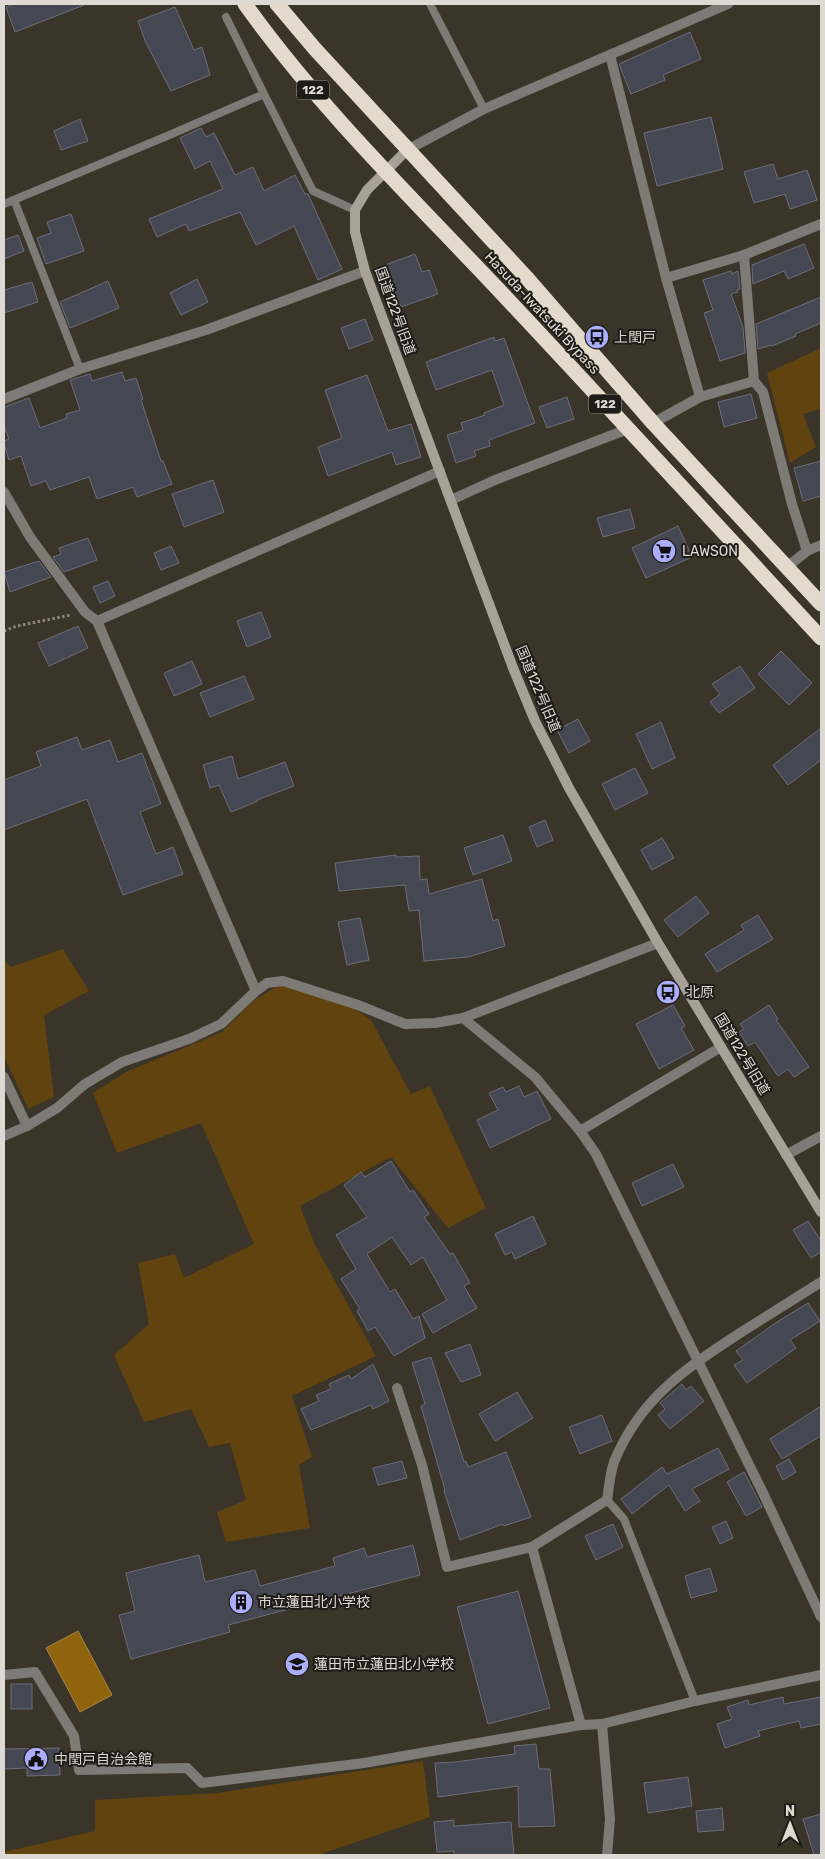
<svg xmlns="http://www.w3.org/2000/svg" width="825" height="1859" viewBox="0 0 825 1859" font-family="Rubik,'Noto Sans JP',sans-serif">
<style>
.green{fill:#60430e}
.water{fill:#8f640d;stroke:#a78748}
.building{fill:#454753;stroke:#6c6d7b}
.lines{fill:none;stroke-linecap:round;stroke-linejoin:round}
.path{stroke:#8b857c;stroke-width:3;stroke-dasharray:2.5 2.5;stroke-linecap:butt}
.lane{stroke:#7e7a75;stroke-width:8}
.street{stroke:#7e7a75;stroke-width:10}
.secondary{stroke:#a7a198;stroke-width:10}
.highway{stroke:#e3dacc;stroke-width:15}
.labels{text-anchor:middle;dominant-baseline:central;stroke-width:4;stroke-linejoin:round;paint-order:stroke}
.shield{fill:#1f1c17;stroke:#a5a09b;stroke-width:1}
.shield-label{font-size:12px;font-weight:bold;fill:#ded9d3}
.street-label{font-size:14px;fill:#ded9d3;stroke:#1f1c17}
.poi-label{font-size:14px;fill:#ded9d3;stroke:#1f1c17;text-anchor:start}
</style>
<rect width="100%" height="100%" fill="#3b3429"/>
<!-- green -->
<g class="green">
<path d="M821 348V409L803 414 816 447 790 463 767 373Z"/>
<path d="M63 949 89 991 44 1015 54 1097 28 1109 4 1056V961L11 967Z"/>
<path d="M283 983 348 1004 371 1020 411 1094 430 1086 486 1208 448 1228 391 1157 300 1206 315 1245 376 1356 292 1396 312 1457 299 1465 310 1528 226 1542 217 1512 246 1500 230 1443 209 1447 191 1409 144 1422 114 1355 149 1324 138 1263 175 1254 184 1278 254 1244 201 1123 117 1153 93 1093 126 1072 222 1032 254 1000Z"/>
<path d="M423 1761 430 1817 318 1855H4V1852L95 1831V1800L218 1793Z"/>
</g>
<!-- water -->
<path class="water" d="M78 1631 112 1695 80 1712 46 1648Z"/>
<!-- building -->
<g class="building">
<path d="M14 4H83L84 5 15 32 6 7Z"/>
<path d="M175 7 194 50 202 47 210 75 171 91 146 43 138 21Z"/>
<path d="M690 32 701 59 663 75 665 80 631 94 619 64Z"/>
<path d="M711 117 723 169 657 186 644 133Z"/>
<path d="M80 119 88 141 61 150 54 131Z"/>
<path d="M201 128 206 137 214 133 235 175 253 167 264 191 295 175 305 194H308L342 269 318 280 294 226 256 245 240 212 189 231 186 224 157 237 149 219 223 189 210 161 195 169 180 138Z"/>
<path d="M773 164 778 179 807 170 817 200 790 209 785 194 754 203 744 172Z"/>
<path d="M71 214 84 251 46 264 37 238 51 233 47 222Z"/>
<path d="M18 235 24 251 4 259V240Z"/>
<path d="M804 244 814 268 788 279 784 271 753 284 752 265Z"/>
<path d="M415 254 422 272 429 270 438 294 401 307 385 265Z"/>
<path d="M731 271 732 274 738 271 740 289 737 290 738 292 731 294 743 327 745 353 720 361 704 313 713 310 703 280Z"/>
<path d="M197 279 208 302 181 315 170 293Z"/>
<path d="M108 281 119 308 70 328 60 302Z"/>
<path d="M32 282 38 302 4 313V290Z"/>
<path d="M821 297V323L795 334 796 336 772 346 771 345 758 349 756 324Z"/>
<path d="M365 319 373 340 349 349 341 328Z"/>
<path d="M494 337 495 341 504 338 535 423 489 440 490 446 474 451 476 456 456 463 447 435 463 430 461 423 485 415 484 413 504 405 492 370 436 390 426 362Z"/>
<path d="M122 372 125 381 136 378 143 399 141 400 161 461H163L172 484 137 497 133 487 97 499 89 477 50 490 46 481 31 486 21 456 9 460 4 444V441L9 439 4 426V407L29 398 40 428 67 418 66 414 80 410 70 380 90 374 92 381Z"/>
<path d="M367 375 388 431 411 424 421 457 396 465 392 452 328 476 318 447 342 438 325 390Z"/>
<path d="M751 394 757 418 724 427 718 402Z"/>
<path d="M567 397 574 419 547 428 539 407Z"/>
<path d="M821 461V496L803 501 794 468Z"/>
<path d="M213 480 224 512 184 527 172 494Z"/>
<path d="M630 509 635 528 603 537 597 518Z"/>
<path d="M678 526 692 557 646 578 632 548Z"/>
<path d="M88 538 97 560 64 572 53 557 61 554 59 548Z"/>
<path d="M171 546 179 563 161 570 154 553Z"/>
<path d="M39 561 51 577 10 592 4 572Z"/>
<path d="M108 581 115 596 100 603 93 587Z"/>
<path d="M261 612 271 637 247 647 237 621Z"/>
<path d="M78 626 88 648 49 666 38 643Z"/>
<path d="M781 651 812 683 789 705 758 674Z"/>
<path d="M192 661 202 684 174 696 164 673Z"/>
<path d="M740 666 755 688 719 713 710 702 720 694 712 684Z"/>
<path d="M244 676 254 699 210 717 200 693Z"/>
<path d="M578 719 590 741 569 753 557 730Z"/>
<path d="M661 722 675 758 652 769 636 734Z"/>
<path d="M821 728V760L788 785 773 765Z"/>
<path d="M77 737 82 750 110 740 118 762 142 753 161 804 140 812 156 854 173 847 183 874 123 895 87 799 4 830V780L41 766 36 752Z"/>
<path d="M232 756 238 779 285 762 294 786 257 800 258 801 231 812 219 785 210 788 203 765Z"/>
<path d="M635 768 648 793 615 810 602 784Z"/>
<path d="M545 820 553 840 537 847 529 827Z"/>
<path d="M503 835 512 861 473 875 464 848Z"/>
<path d="M662 838 674 858 652 870 641 850Z"/>
<path d="M396 855V857L419 856 420 880 427 879 429 894 482 879 493 921 498 919 505 946 468 957 424 961 419 910 409 911 405 885 339 891 335 863Z"/>
<path d="M696 896 709 913 678 937 664 920Z"/>
<path d="M758 915 773 939 717 972 705 954 744 930 741 925Z"/>
<path d="M360 918 369 960 347 965 338 922Z"/>
<path d="M673 1005 685 1026 681 1028 694 1050 659 1069 636 1024Z"/>
<path d="M769 1005 778 1019 776 1020 809 1067 794 1077 788 1069 778 1076 755 1042 748 1046 739 1032 744 1029 740 1024Z"/>
<path d="M519 1086 524 1097 537 1091 551 1119 490 1148 477 1120 498 1110 489 1093 503 1087 506 1092Z"/>
<path d="M391 1161 410 1192 413 1190 429 1214 424 1217 450 1254 453 1253 470 1283 464 1286 477 1308 433 1333 422 1314 447 1300 423 1257 411 1265 392 1237 367 1254 390 1292 395 1289 413 1319 419 1316 425 1338 394 1356 375 1327 368 1331 357 1311 360 1309 341 1279 356 1269 336 1235 367 1217 344 1185 361 1172 365 1177Z"/>
<path d="M673 1164 684 1187 642 1206 632 1183Z"/>
<path d="M533 1216 546 1244 515 1259 512 1252 505 1255 495 1234Z"/>
<path d="M808 1221 821 1241V1252L811 1258 793 1230Z"/>
<path d="M808 1303 820 1321 790 1340 796 1348 747 1383 734 1365 743 1360 736 1351 777 1322Z"/>
<path d="M470 1344 481 1375 461 1382 445 1353Z"/>
<path d="M431 1357 464 1462 466 1461 468 1467 506 1452 531 1517 504 1526 503 1524 460 1540 444 1491 445 1490 421 1406 425 1404 412 1363Z"/>
<path d="M373 1364 389 1401 373 1409 371 1405 311 1430 301 1409 319 1401 316 1395 331 1389 329 1384 349 1375 351 1379Z"/>
<path d="M682 1384 686 1390 691 1386 704 1401 670 1429 658 1415 665 1409 660 1403Z"/>
<path d="M517 1392 533 1418 495 1441 479 1414Z"/>
<path d="M821 1406V1436L782 1459 770 1439Z"/>
<path d="M602 1415 612 1441 580 1454 569 1427Z"/>
<path d="M718 1448 729 1469 692 1489 700 1501 685 1511 669 1485 632 1514 621 1499 662 1467 667 1474Z"/>
<path d="M789 1459 796 1472 783 1480 776 1466Z"/>
<path d="M402 1461 407 1478 378 1485 373 1468Z"/>
<path d="M744 1472 762 1507 746 1516 727 1482Z"/>
<path d="M726 1521 733 1538 720 1544 712 1527Z"/>
<path d="M613 1524 623 1547 596 1560 585 1536Z"/>
<path d="M413 1545 420 1575 228 1625 230 1632 131 1659 119 1615 135 1611 126 1573 199 1555 205 1582 255 1570 260 1586 335 1566 333 1558 364 1548 367 1557Z"/>
<path d="M710 1568 717 1591 691 1598 685 1576Z"/>
<path d="M518 1591 550 1708 488 1724 457 1607Z"/>
<rect x="11" y="1684" width="21" height="25"/>
<path d="M783 1697 784 1704 821 1697V1724L801 1728 799 1721 758 1731 760 1736 725 1748 717 1724 732 1719 727 1707 748 1700 749 1705Z"/>
<path d="M536 1744 539 1769H550L555 1826 519 1827 518 1786 438 1797 435 1763 455 1762 515 1754 514 1746Z"/>
<path d="M59 1748 60 1775 27 1776V1768L4 1769V1749Z"/>
<path d="M688 1777 692 1806 648 1813 644 1783Z"/>
<path d="M722 1808 724 1830 698 1832 696 1811Z"/>
<path d="M821 1814V1855H814L803 1819Z"/>
<path d="M454 1820V1826L511 1822 514 1855H454V1851L437 1852 434 1822Z"/>
</g>
<g class="lines">
<!-- path -->
<path class="path" d="M4 631 17 626 71 615"/>
<!-- lane -->
<g class="lane">
<path d="M430 4 484 109"/>
<path d="M226 17 264 94"/>
<path d="M14 200 80 369"/>
<path d="M4 204 167 136 264 94 313 191 355 210"/>
<path d="M607 1500 624 1519 695 1701"/>
</g>
<!-- street -->
<g class="street">
<path d="M610 55 666 278 700 397"/>
<path d="M407 150 484 109 728 4"/>
<path d="M744 255 754 381"/>
<path d="M666 278 744 255 821 224"/>
<path d="M4 399 80 369 206 330 365 271"/>
<path d="M653 423 700 397 754 381 763 392 792 504 807 551"/>
<path d="M4 492 30 537 85 612 97 621 256 991"/>
<path d="M451 500 495 480 628 429"/>
<path d="M787 567 807 551 821 545"/>
<path d="M97 621 440 471"/>
<path d="M463 1018 535 1077 580 1131 596 1154 763 1493 821 1617"/>
<path d="M4 1077 27 1126"/>
<path d="M580 1131 721 1047"/>
<path d="M4 1136 27 1126 57 1108 85 1084 122 1062 189 1039 221 1024 256 991 267 983 283 981 358 1005 405 1024 435 1023 463 1018 658 943"/>
<path d="M786 1155 821 1136"/>
<path d="M397 1388 422 1465 447 1567 532 1547 581 1725"/>
<path d="M532 1547 607 1500C609 1488 610 1473 614 1462 640 1398 685 1369 740 1333 767 1316 794 1299 821 1282"/>
<path d="M4 1675 35 1672 74 1736 79 1770 187 1768 202 1783 364 1763 581 1725 602 1724 695 1701 821 1675"/>
<path d="M602 1724 610 1819 607 1855"/>
</g>
<!-- secondary -->
<path class="secondary" d="M407 150 367 190 355 210V232L365 271 513 668 535 721 569 788 658 943 821 1212"/>
<!-- highway -->
<g class="highway">
<path d="M245 4C318 106 409 195 496 287 605 403 713 521 821 638"/>
<path d="M277 4 315 49 526 277 653 423 821 604"/>
</g>
</g>
<!-- icons -->
<defs>
<g id="bus-disc" transform="scale(1.25)"><circle r="9.5" fill="#abaffb" stroke="#1f1c17"/><path d="M-5-6H5V4H4V6H2V4H-2V6H-4V4H-5ZM-3.5-4V0h7V-4ZM-3.5 1.2v1.5H-2V1.2ZM2 1.2v1.5H3.5V1.2Z" fill="#111"/></g>
<g id="supermarket-disc" transform="scale(1.25)"><circle r="9.5" fill="#abaffb" stroke="#1f1c17"/><path d="M-6-5.5h2.5l.6 2H6L4.5 2H-2.5L-4.4-4H-6ZM-1.5 3.2a1.3 1.3 0 1 0 .1 0ZM3 3.2a1.3 1.3 0 1 0 .1 0Z" fill="#111"/></g>
<g id="building-disc" transform="scale(1.25)"><circle r="9.5" fill="#abaffb" stroke="#1f1c17"/><path d="M-4-6H4V6H1V3H-1V6H-4ZM-2.5-4.3h1.7v1.8h-1.7ZM.8-4.3h1.7v1.8H.8ZM-2.5-1h1.7V.8h-1.7ZM.8-1h1.7V.8H.8Z" fill="#111"/></g>
<g id="school-disc" transform="scale(1.25)"><circle r="9.5" fill="#abaffb" stroke="#1f1c17"/><path d="M0-5L7-2L0 1L-7-2ZM-4 1L0 2.5L4 1V4Q0 6-4 4Z" fill="#111"/></g>
<g id="civic-disc" transform="scale(1.25)"><circle r="9.5" fill="#abaffb" stroke="#1f1c17"/><path d="M-.6-6.5H3V-4.5H.6V-3L4-1V1h2V6H-6V1h2V-1L-.6-3ZM-1.2 2.5V6h2.4V2.5Z" fill="#111"/></g>
</defs>
<g fill-rule="evenodd">
<use href="#bus-disc" x="597" y="337"/>
<use href="#supermarket-disc" x="664" y="551"/>
<use href="#bus-disc" x="668" y="992"/>
<use href="#building-disc" x="241" y="1602"/>
<use href="#school-disc" x="297" y="1664"/>
<use href="#civic-disc" x="36" y="1759"/>
</g>
<g class="labels">
<!-- shield labels -->
<g class="shield">
<rect x="297" y="80.5" width="32" height="19" rx="4"/>
<rect x="589" y="394.5" width="32" height="19" rx="4"/>
</g>
<g class="shield-label">
<text x="313" y="90">122</text>
<text x="605" y="404">122</text>
</g>
<!-- street labels -->
<g class="street-label">
<text transform="translate(395 311) rotate(70)">国道122号旧道</text>
<text transform="translate(542 313) rotate(47)">Hasuda-Iwatsuki Bypass</text>
<text transform="translate(538 689) rotate(67)">国道122号旧道</text>
<text transform="translate(742 1054) rotate(59)">国道122号旧道</text>
</g>
<!-- poi labels -->
<g class="poi-label">
<text x="614" y="337">上閏戸</text>
<text x="682" y="551">LAWSON</text>
<text x="686" y="992">北原</text>
<text x="258" y="1602">市立蓮田北小学校</text>
<text x="314" y="1664">蓮田市立蓮田北小学校</text>
<text x="54" y="1759">中閏戸自治会館</text>
</g>
</g>
<!-- border -->
<rect width="825" height="1859" fill="none" stroke="#ded9d3" stroke-width="10"/>
<!-- north arrow -->
<g transform="translate(790 1824)" stroke="#1f1c17" stroke-width="4" paint-order="stroke">
<path d="M0-4L9 19L0 12L-9 19Z" fill="#ded9d3"/>
<text y="-8" font-size="14" font-weight="bold" text-anchor="middle" fill="#ded9d3">N</text>
</g>
</svg>
